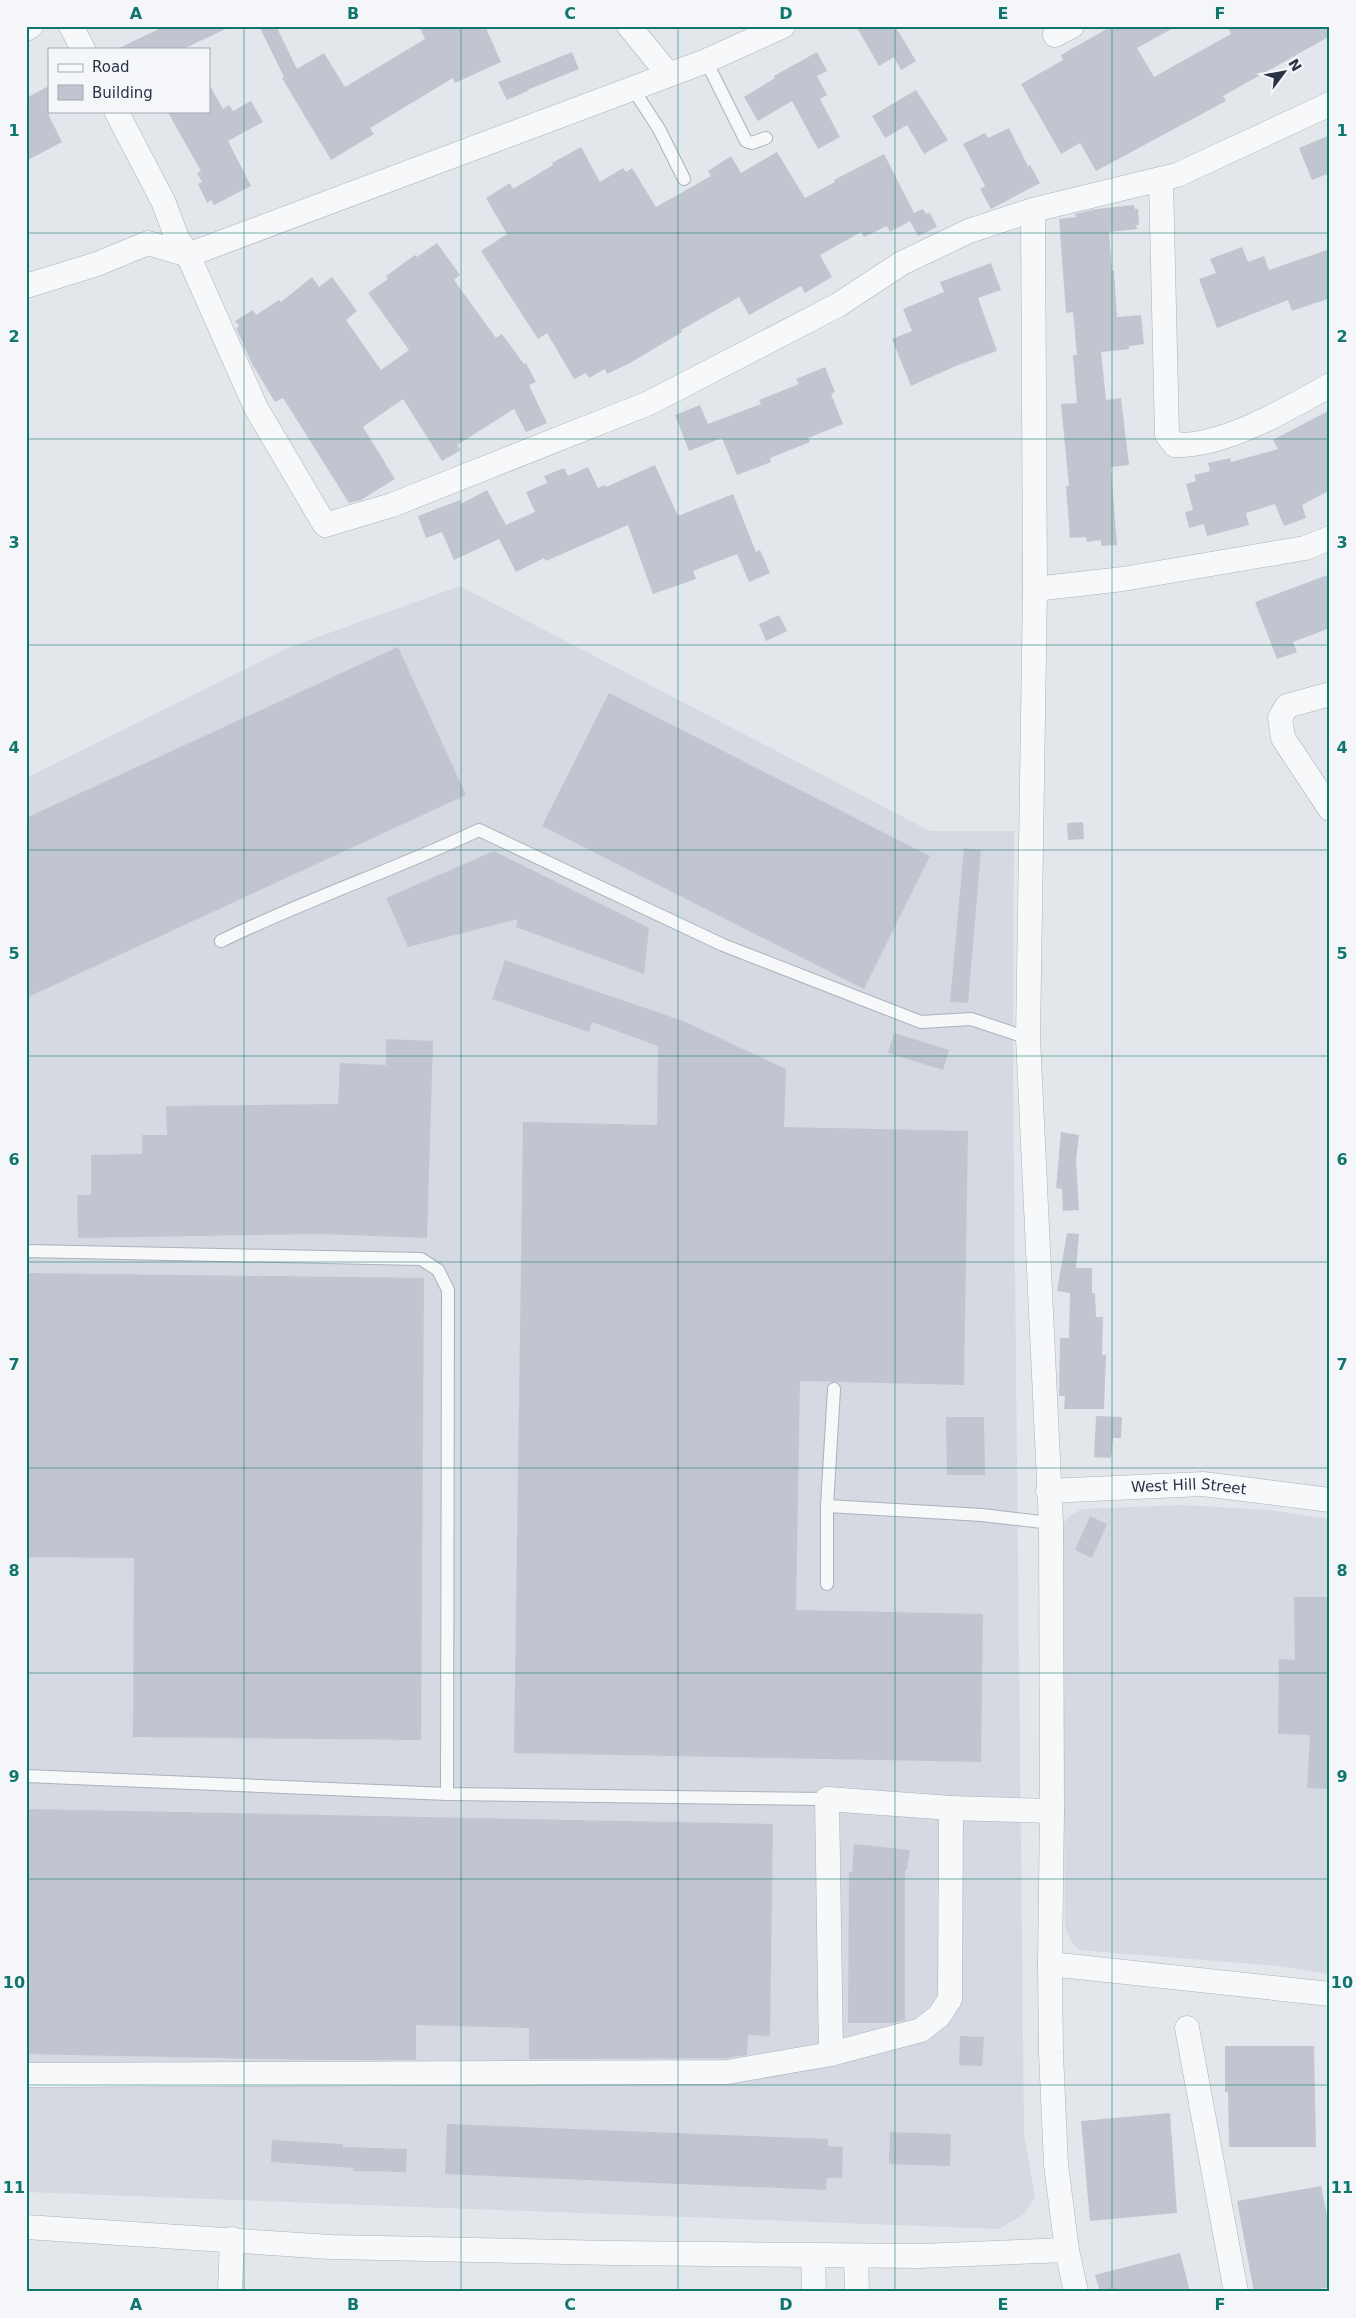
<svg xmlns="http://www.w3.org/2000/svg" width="1356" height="2318" viewBox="0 0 1356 2318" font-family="'DejaVu Sans',sans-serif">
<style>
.built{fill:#d4d9e2}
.building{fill:#c0c5d0}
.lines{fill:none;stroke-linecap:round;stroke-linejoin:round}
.service-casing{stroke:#abb1ba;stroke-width:14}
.minor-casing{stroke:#abb1ba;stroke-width:25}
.service{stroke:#f7f8fa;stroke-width:12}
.minor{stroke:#f7f8fa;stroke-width:24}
.grid{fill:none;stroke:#0f766e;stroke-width:1;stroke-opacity:0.55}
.labels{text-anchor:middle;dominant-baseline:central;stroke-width:4;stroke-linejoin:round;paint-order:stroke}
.street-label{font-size:15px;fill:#293347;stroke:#f4f6f9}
.neatline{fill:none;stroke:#0f766e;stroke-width:2}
.grid-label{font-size:16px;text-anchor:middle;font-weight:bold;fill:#0f766e}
</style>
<rect width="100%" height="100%" fill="#e3e7ec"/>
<!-- built -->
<g class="built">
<path d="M460 586 930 831H1014L1013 1078 1024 2135 1035 2197 1024 2214 999 2229 26 2192V778L290 647Z"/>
<path d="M1182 1505 1270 1510 1330 1519V1974L1278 1966 1079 1950 1071 1941 1065 1927 1062 1526 1068 1517 1082 1509Z"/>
</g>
<!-- building -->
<g class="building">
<path d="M165 26H232L183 49H117Z"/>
<path d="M259 26H276L297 69 324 53 345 87 425 39 419 26H485L501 62 455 83 453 78 370 128 374 134 331 160 282 78 284 77Z"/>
<path d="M856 26H895L916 61 901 70 894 57 879 66Z"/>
<path d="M1112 26H1177L1137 48 1154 77 1231 34 1227 26H1330V36L1223 96 1226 101 1096 171 1080 143 1061 154 1021 84 1063 60 1061 55Z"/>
<path d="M572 52 579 69 527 90 528 91 507 100 498 82Z"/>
<path d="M817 52 827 71 817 76 827 95 820 99 840 137 818 149 792 101 758 121 744 97 775 78 774 76Z"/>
<path d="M209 84 223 109 229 105 233 111 251 101 263 122 228 141 251 186 214 205 211 200 207 203 198 184 202 182 197 173 201 171 167 111H209Z"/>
<path d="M49 86V116L62 142 26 161V98Z"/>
<path d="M916 90 948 140 924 154 907 125 885 138 872 116Z"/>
<path d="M1009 128 1028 166 1030 165 1040 183 991 209 980 189 985 186 963 144 985 133 988 138Z"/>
<path d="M1330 135V173L1312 180 1299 148Z"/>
<path d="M581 147 600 182 623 168 626 172 632 168 656 207 711 176 708 171 731 156 741 173 777 152 805 198 835 182 834 180 884 154 914 213 923 209 926 214 930 213 937 227 918 236 910 221 890 232 887 226 864 237 861 232 820 255 832 277 805 293 801 286 749 315 739 297 681 330 682 332 630 363 607 374 605 369 589 378 586 373 574 379 547 333 538 339 481 251 507 234 486 198 510 183 513 189 553 165 552 163Z"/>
<path d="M1134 205 1135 209H1138L1139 225H1136L1137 229 1109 232 1112 271 1114 270 1117 317 1141 315 1144 344 1129 346V349L1101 352 1106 400 1121 398 1129 465 1111 467 1117 545 1101 546V540L1087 542 1086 537 1070 538 1066 486H1069L1061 404 1077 403 1073 355H1077L1073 312 1066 313 1059 219 1076 217 1075 214 1096 209Z"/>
<path d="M437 243 460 275 454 280 496 338 502 334 524 364 526 363 536 382 529 385 547 423 526 432 514 409 457 445 461 450 442 461 403 399 363 427 395 479 361 500 349 503 283 398 275 402 252 364 236 328 239 326 235 321 253 310 256 315 279 300 281 302 312 277 319 287 332 277 357 311 346 320 381 370 409 350 368 293 388 279 386 276 415 255 417 257Z"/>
<path d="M1242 247 1248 262 1264 256 1269 270 1330 249V298L1292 311 1288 300 1217 328 1199 279 1216 273 1210 259Z"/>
<path d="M991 263 1001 290 978 298 997 351 958 365 911 386 892 339 912 331 903 309 944 292 940 282Z"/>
<path d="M825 367 835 392 831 394 843 424 808 438 810 442 770 458 771 462 737 475 722 438 689 451 675 415 700 405 708 424 761 404 759 400 799 384 796 379Z"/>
<path d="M1330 410V490L1302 505 1306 518 1284 526 1275 504 1246 513 1249 525 1207 536 1204 524 1189 528 1185 512 1193 510 1186 484 1196 481 1194 475 1210 471 1208 463 1230 458 1231 462 1278 449 1273 440Z"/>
<path d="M655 465 678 516 733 494 756 552 760 550 770 573 749 582 737 554 693 571 696 579 653 594 628 525 546 561 544 558 516 572 499 539 454 560 442 532 426 538 418 516 460 500 461 504 487 490 506 525 535 512 526 492 547 483 544 476 564 468 568 476 588 467 598 488 605 485 606 487Z"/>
<path d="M1330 574V628L1293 642 1297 652 1277 659 1255 602Z"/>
<path d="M779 615 787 631 766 641 759 624Z"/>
<path d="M398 647 466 795 26 998V818Z"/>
<path d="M609 693 930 856 864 989 542 826Z"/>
<path d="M1083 822 1084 839 1068 840 1067 823Z"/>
<path d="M964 848 981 850 968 1003 950 1002Z"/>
<path d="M494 851 649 928 644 974 516 927 518 919 408 947 386 898Z"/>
<path d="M505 960 683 1021 786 1069 784 1127 968 1131 964 1385 800 1381 796 1610 983 1614 981 1762 514 1753 523 1122 657 1125 658 1046 592 1022 589 1032 492 999Z"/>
<path d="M894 1033 949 1050 943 1070 888 1053Z"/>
<path d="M386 1039 433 1041 427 1238 322 1234 78 1238 77 1195H91V1155L142 1154V1135H167L166 1106 338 1104 340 1063 386 1065Z"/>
<path d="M1061 1132 1079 1135 1076 1161 1079 1210 1063 1211 1062 1189 1056 1188Z"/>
<path d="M1067 1233 1079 1234 1076 1268H1092V1293H1095L1096 1317H1103L1102 1355H1106L1104 1409H1064L1065 1396H1059L1060 1338H1069L1070 1293 1057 1291Z"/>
<path d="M26 1273 424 1278 421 1740 133 1737 134 1558 26 1557Z"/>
<path d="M1096 1416 1122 1417 1121 1438H1113L1111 1458 1094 1457Z"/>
<path d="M946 1417H984L985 1475H947Z"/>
<path d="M1090 1516 1107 1524 1092 1558 1075 1550Z"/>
<path d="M1294 1597H1330V1789L1307 1788 1310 1735 1278 1734 1279 1659 1295 1660Z"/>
<path d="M26 1809 773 1824 770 2036 748 2035 747 2055 726 2058 529 2059V2028L416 2025V2060H316L26 2054Z"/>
<path d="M854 1844 910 1850 907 1870H905V2020L893 2023H848L849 1872H852Z"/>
<path d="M960 2036 984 2037 982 2066 959 2065Z"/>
<path d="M1225 2046H1314L1316 2147H1229L1228 2092H1225Z"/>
<path d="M1170 2113 1177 2213 1090 2221 1081 2121Z"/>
<path d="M447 2124 828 2139V2146L843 2147 842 2178H827L826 2190 445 2174Z"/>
<path d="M890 2132 951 2134 950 2166 889 2164Z"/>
<path d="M272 2140 343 2144V2147L407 2149 406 2172 353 2171 354 2168 271 2162Z"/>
<path d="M1321 2186 1330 2230V2287L1302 2292H1254L1237 2201Z"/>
<path d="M1180 2253 1190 2292H1100L1095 2275Z"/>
</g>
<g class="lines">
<!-- service casing -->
<g class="service-casing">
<g id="service">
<path d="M706 61 746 141 752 143 766 138"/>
<path d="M633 89 659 129 684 179"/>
<path d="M221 941C305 900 394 870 479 830L723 945 921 1022 971 1019 1028 1038"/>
<path d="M26 1251 421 1259 438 1270 448 1290 447 1794"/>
<path d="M827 1506 982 1515 1051 1523"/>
<path d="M827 1584V1506L834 1389"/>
<path d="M26 1776 447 1794 827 1799"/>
</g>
</g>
<!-- minor casing -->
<g class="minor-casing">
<g id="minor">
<path d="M71 26 83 49"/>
<path d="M629 26 669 75"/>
<path d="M26 29 31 26"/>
<path d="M1055 35 1072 26"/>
<path d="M116 111 163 201 177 238 188 255 256 408 325 525 392 505 649 403 838 305 902 263 969 231 1033 210 1177 175 1330 104"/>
<path d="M1161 180 1167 435 1175 445C1223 447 1288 409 1330 385"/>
<path d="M1033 210 1035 589 1028 1038 1051 1523 1052 1811 1050 1964 1051 2053 1056 2165 1067 2250 1076 2292"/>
<path d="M26 286 97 264 148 243 188 255 706 61 783 26"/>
<path d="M1035 589 1123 579 1305 548 1330 538"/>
<path d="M1330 694 1287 706 1280 718 1283 738 1330 809"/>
<path id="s1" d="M1048 1491 1203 1484 1330 1500"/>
<path d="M1050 1964 1330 1994"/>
<path d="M1187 2028 1236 2292"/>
<path d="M831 2054 827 1799 951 1808 1052 1811"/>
<path d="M26 2075 727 2072 831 2054 921 2030 939 2016 950 1999 951 1808"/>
<path d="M26 2227 331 2247 611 2253 920 2256 1067 2250"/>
<path d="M813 2256 814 2292"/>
<path d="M856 2256 857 2292"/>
<path d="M230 2292 232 2239"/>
</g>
</g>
<!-- service -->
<use href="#service" class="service"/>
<!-- minor -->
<use href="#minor" class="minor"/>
</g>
<!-- grid -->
<path class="grid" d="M244 26V2292M461 26V2292M678 26V2292M895 26V2292M1112 26V2292M26 233H1330M26 439H1330M26 645H1330M26 850H1330M26 1056H1330M26 1262H1330M26 1468H1330M26 1673H1330M26 1879H1330M26 2085H1330"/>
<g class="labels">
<!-- street labels -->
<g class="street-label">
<text stroke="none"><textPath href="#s1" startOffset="141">West Hill Street</textPath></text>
</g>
</g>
<!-- border -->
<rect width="1356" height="2318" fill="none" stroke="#f4f6f9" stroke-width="55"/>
<!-- legend -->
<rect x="48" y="48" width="162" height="65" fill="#f4f6f9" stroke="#a3a8b2"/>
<rect x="58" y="64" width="25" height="8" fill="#f7f8fa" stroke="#a3a8b2"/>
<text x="92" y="72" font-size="15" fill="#293347">Road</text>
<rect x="58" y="85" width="25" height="15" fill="#c0c5d0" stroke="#a3a8b2"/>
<text x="92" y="98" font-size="15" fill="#293347">Building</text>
<!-- north arrow -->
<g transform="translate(1284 72) rotate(58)" stroke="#f4f6f9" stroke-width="4" paint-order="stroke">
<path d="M0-4L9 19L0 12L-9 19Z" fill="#293347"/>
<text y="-8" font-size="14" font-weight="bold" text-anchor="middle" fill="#293347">N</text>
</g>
<rect x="28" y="28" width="1300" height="2262" class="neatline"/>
<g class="grid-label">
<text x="136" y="19">A</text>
<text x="353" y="19">B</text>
<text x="570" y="19">C</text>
<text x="786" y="19">D</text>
<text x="1003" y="19">E</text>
<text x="1220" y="19">F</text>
<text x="14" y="136">1</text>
<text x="1342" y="136">1</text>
<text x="14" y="342">2</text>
<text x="1342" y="342">2</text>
<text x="14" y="548">3</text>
<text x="1342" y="548">3</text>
<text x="14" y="753">4</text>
<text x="1342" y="753">4</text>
<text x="14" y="959">5</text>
<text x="1342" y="959">5</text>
<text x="14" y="1165">6</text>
<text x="1342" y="1165">6</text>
<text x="14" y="1370">7</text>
<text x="1342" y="1370">7</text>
<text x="14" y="1576">8</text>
<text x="1342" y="1576">8</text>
<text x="14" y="1782">9</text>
<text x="1342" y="1782">9</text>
<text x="14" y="1988">10</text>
<text x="1342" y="1988">10</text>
<text x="14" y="2193">11</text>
<text x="1342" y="2193">11</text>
<text x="136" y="2310">A</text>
<text x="353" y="2310">B</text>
<text x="570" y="2310">C</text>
<text x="786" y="2310">D</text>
<text x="1003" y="2310">E</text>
<text x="1220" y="2310">F</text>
</g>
</svg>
